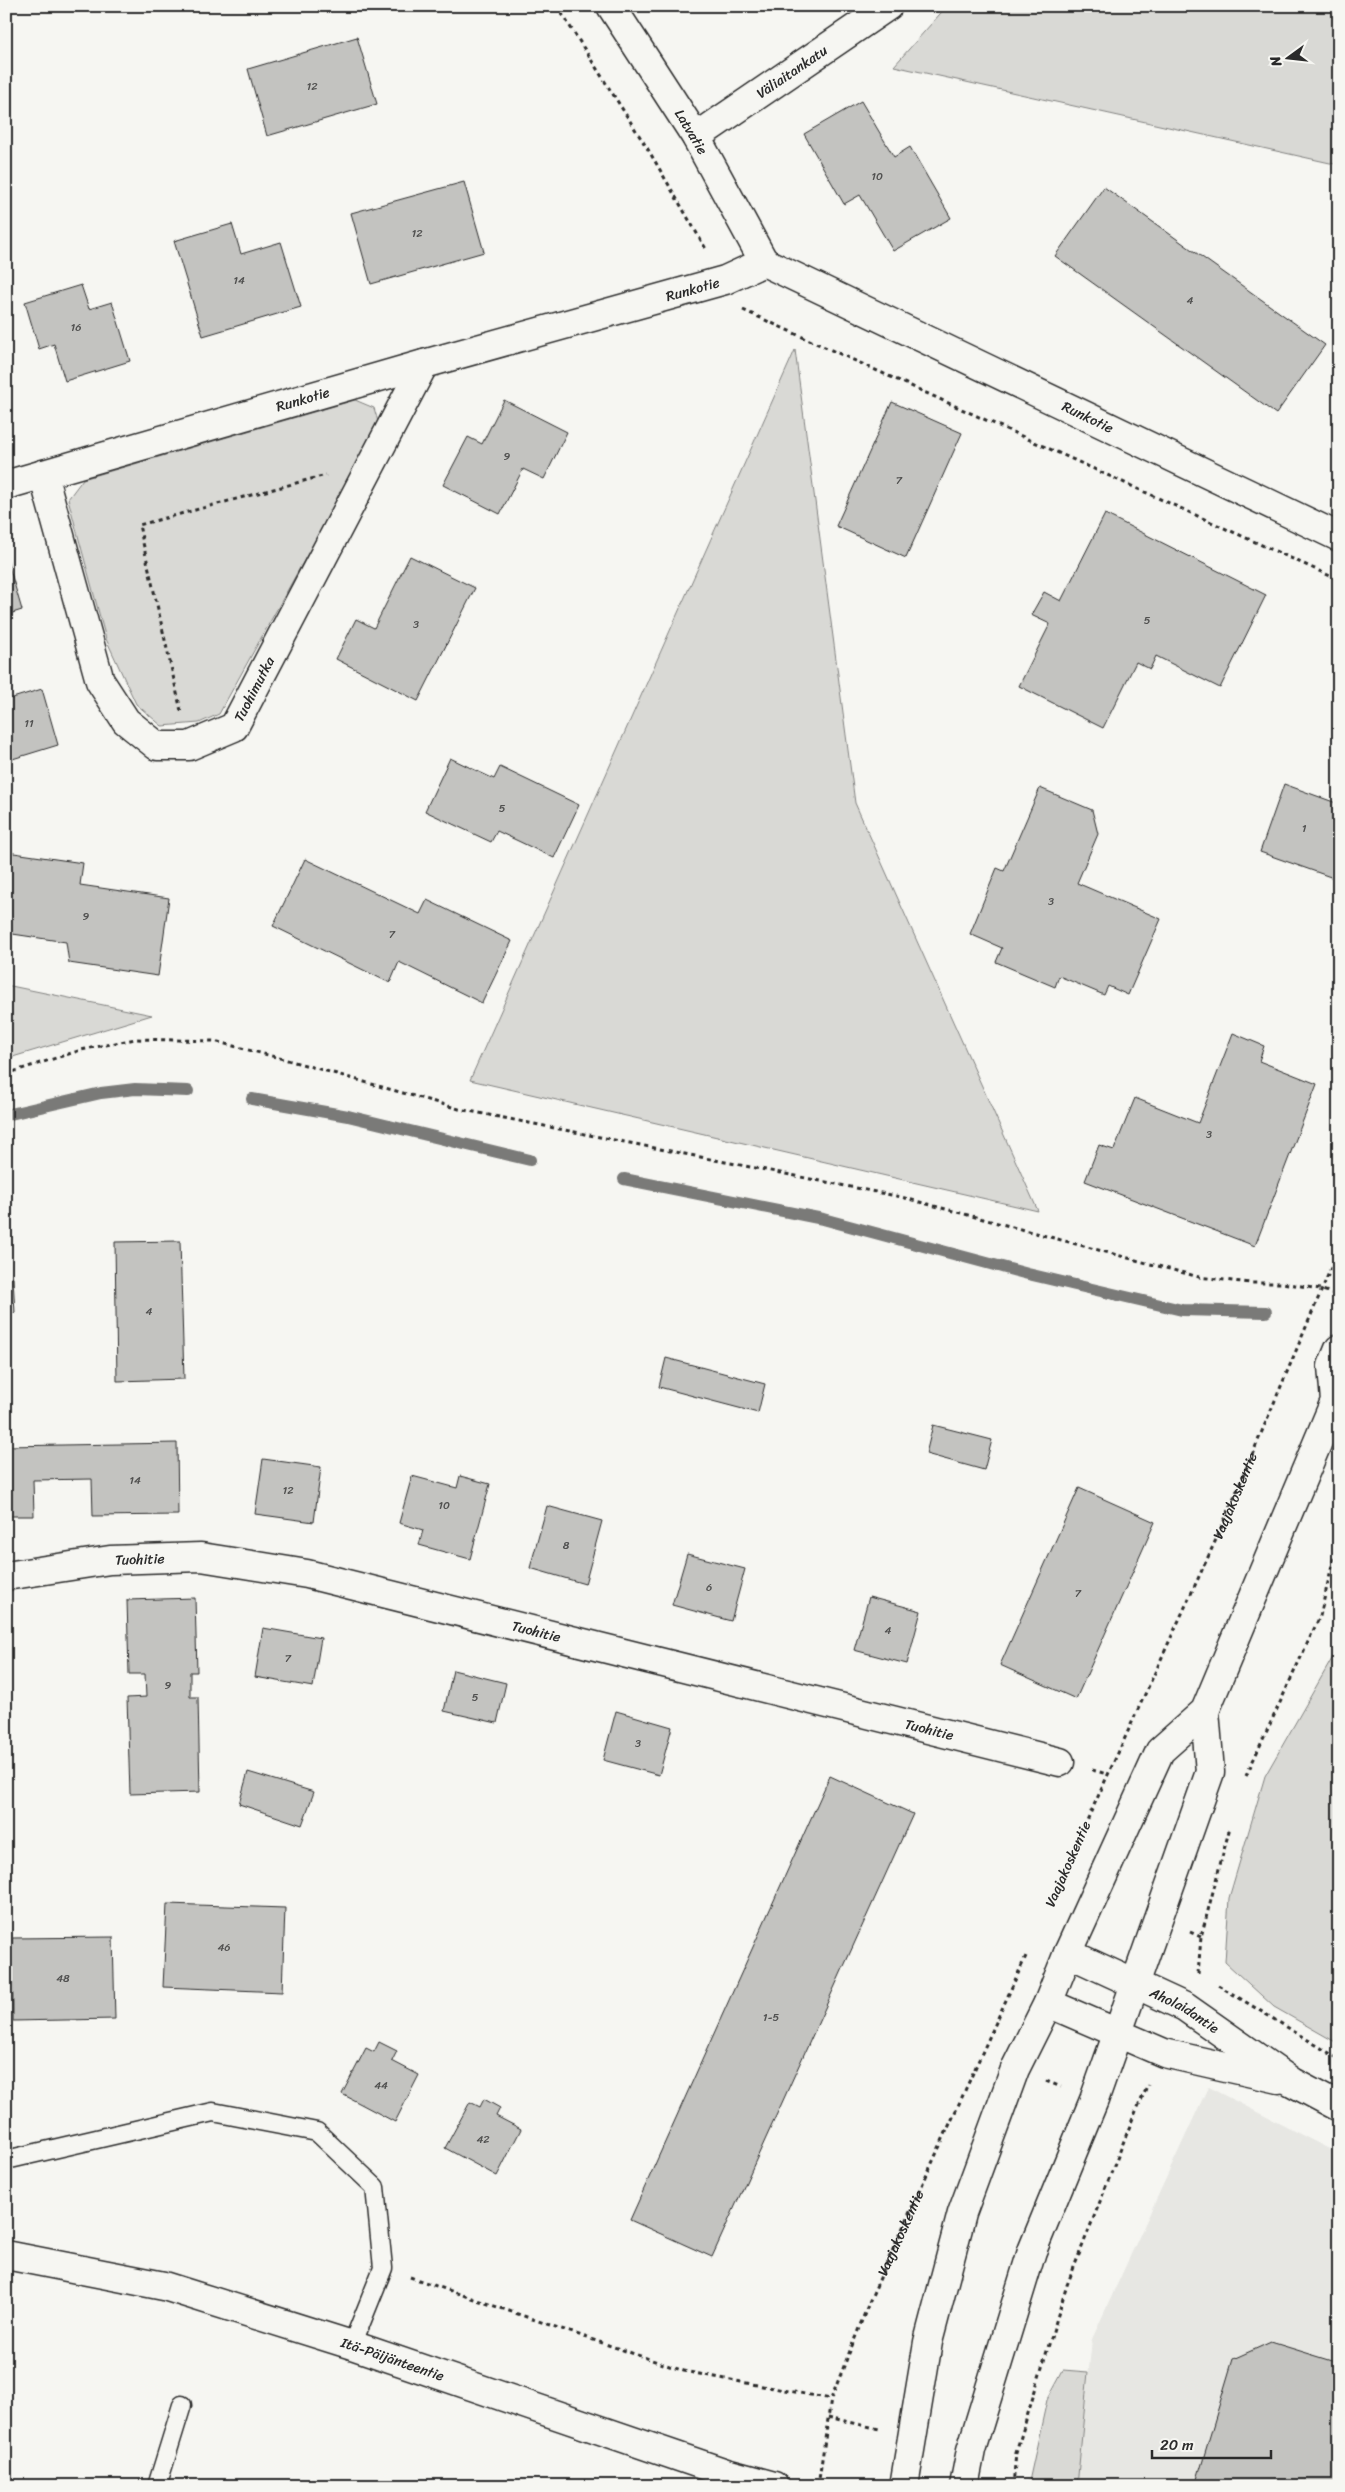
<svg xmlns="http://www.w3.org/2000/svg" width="1345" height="2492" viewBox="0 0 1345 2492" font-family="Sriracha,sans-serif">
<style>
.built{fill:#e7e7e3}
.green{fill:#d9d9d5;stroke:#828280}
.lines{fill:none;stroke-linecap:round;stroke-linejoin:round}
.stream{stroke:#7a7a78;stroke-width:12}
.building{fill:#c3c3c0;stroke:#2b2b2b}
.service-casing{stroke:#2b2b2b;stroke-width:21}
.minor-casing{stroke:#2b2b2b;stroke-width:31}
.tertiary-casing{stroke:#2b2b2b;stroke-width:31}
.secondary-casing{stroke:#2b2b2b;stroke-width:31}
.path{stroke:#2b2b2b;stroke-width:3;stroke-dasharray:4 4;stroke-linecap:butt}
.service{stroke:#f6f6f2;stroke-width:18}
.minor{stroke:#f6f6f2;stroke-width:28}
.tertiary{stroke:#f6f6f2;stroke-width:28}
.secondary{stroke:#f6f6f2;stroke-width:28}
.labels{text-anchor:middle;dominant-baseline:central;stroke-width:4.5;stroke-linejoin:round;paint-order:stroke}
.number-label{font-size:11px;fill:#515150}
.street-label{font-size:14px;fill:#2b2b2b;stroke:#f6f6f2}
</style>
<rect width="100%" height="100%" fill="#f6f6f2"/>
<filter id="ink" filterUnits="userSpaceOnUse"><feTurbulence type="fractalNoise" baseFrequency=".02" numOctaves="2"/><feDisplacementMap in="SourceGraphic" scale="10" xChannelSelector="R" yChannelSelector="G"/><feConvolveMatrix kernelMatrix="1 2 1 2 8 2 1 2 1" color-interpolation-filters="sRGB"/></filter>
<g filter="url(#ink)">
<!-- built -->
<path class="built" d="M1208 2087 1339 2154V2486H1077L1092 2339Z"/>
<!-- green -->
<g class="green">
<path d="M947 6H1339V165L894 66Z"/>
<path d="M795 350 855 803 1038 1211 470 1080Z"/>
<path d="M355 400 374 408 379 425 219 714 199 723 162 726 136 704 106 639 68 499 83 479Z"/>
<path d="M6 985 152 1015 6 1059Z"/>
<path d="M1339 1643V2044L1274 2007 1225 1962 1229 1898 1265 1776 1333 1657Z"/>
<path d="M1063 2370 1088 2372 1077 2486H1028L1047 2400Z"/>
</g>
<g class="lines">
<!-- stream -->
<g class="stream">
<path d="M252 1099 348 1116 530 1160"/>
<path d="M6 1115 101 1093 135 1089 188 1091"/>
<path d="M624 1179 823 1219 1028 1274 1182 1310 1266 1312"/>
</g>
</g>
<!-- building -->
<g class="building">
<path d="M357 37 377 104 267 136 248 69Z"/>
<path d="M861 101 894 157 910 147 951 218 893 251 860 195 844 204 804 134Z"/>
<path d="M464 182 484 252 371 284 351 213Z"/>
<path d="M1104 187 1325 345 1276 414 1055 256Z"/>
<path d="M232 224 241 254 281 242 301 307 203 336 174 241Z"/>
<path d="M81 285 89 309 112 302 130 361 65 381 54 344 39 349 25 302Z"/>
<path d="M504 400 567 432 544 479 523 469 500 514 443 485 468 437 482 444Z"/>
<path d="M892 402 962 433 906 558 836 526Z"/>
<path d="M1105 514 1266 595 1220 688 1156 656 1150 669 1136 662 1103 728 1019 686 1050 624 1031 615 1044 592 1061 601Z"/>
<path d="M6 556 22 610 6 615Z"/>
<path d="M410 556 475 588 418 701 336 659 356 619 374 628Z"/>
<path d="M42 689 58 745 6 761V700Z"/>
<path d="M450 758 494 779 500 767 579 805 554 858 497 831 491 842 425 811Z"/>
<path d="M1284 784 1339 804V880L1260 852Z"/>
<path d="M1040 788 1092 810 1098 834 1077 883 1161 919 1128 995 1108 986 1104 995 1059 976 1055 987 996 962 1002 948 970 934 997 868 1004 871Z"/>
<path d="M7 852 83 863 80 885 169 898 158 976 69 963 66 942 6 933Z"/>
<path d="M305 859 420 914 427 900 512 941 482 1003 399 962 390 983 273 926Z"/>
<path d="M1233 1033 1264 1046 1259 1061 1317 1084 1255 1246 1085 1181 1099 1145 1114 1150 1135 1098 1198 1123Z"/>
<path d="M180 1241 184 1379 117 1381 115 1242Z"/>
<path d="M6 1278H13L15 1313H6Z"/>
<path d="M666 1358 765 1384 758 1413 659 1387Z"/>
<path d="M933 1425 992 1440 984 1470 926 1454Z"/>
<path d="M177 1443 178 1515 93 1516 92 1479 33 1480 34 1516H6V1446Z"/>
<path d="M263 1459 321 1467 314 1522 255 1514Z"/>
<path d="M412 1476 457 1488 460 1476 490 1484 470 1559 419 1545 423 1530 399 1523Z"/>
<path d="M1079 1488 1155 1522 1076 1699 1000 1665Z"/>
<path d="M547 1506 602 1521 585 1584 530 1568Z"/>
<path d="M687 1554 745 1569 731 1621 672 1605Z"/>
<path d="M869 1597 921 1611 907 1664 854 1650Z"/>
<path d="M195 1598 197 1672H190V1697H198L200 1792 130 1794 127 1698 146 1697 145 1674H129L127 1600Z"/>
<path d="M263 1628 321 1638 313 1687 255 1677Z"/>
<path d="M453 1670 506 1683 497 1723 444 1711Z"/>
<path d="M616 1711 672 1727 659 1775 603 1760Z"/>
<path d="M248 1772 314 1792 302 1825 239 1804Z"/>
<path d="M830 1776 913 1814 712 2257 630 2220Z"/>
<path d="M167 1904 285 1908 282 1992 163 1987Z"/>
<path d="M113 1937 115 2019 13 2021 12 1938Z"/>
<path d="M379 2042 397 2051 392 2061 419 2075 395 2122 342 2094 366 2048 374 2052Z"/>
<path d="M484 2099 500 2108 496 2116 521 2129 497 2176 445 2148 470 2102 480 2107Z"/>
<path d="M1271 2342 1339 2363V2486H1195L1233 2359Z"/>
</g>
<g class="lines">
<!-- service casing -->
<g class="service-casing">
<g id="service">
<path d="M6 2160 213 2112 317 2132 375 2187 383 2268 352 2345"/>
<path d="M157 2486 182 2405"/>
</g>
</g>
<!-- minor casing -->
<g class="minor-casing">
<g id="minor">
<path id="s3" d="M696 137 888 6"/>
<path id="s4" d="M43 474 100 681 126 721 157 746H189L234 727 424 364"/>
<path id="s5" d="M6 485 424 364 725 280 764 262 696 137 611 6"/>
<path id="s6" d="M6 1576 110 1560 201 1557 307 1574 1060 1762"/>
<path id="s7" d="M1068 1953 1185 2007 1292 2082 1339 2107"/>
<path d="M1048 2003 1164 2053 1279 2079"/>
<path id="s8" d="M6 2255 164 2286 352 2345 726 2473 774 2486"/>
</g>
</g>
<!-- tertiary casing -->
<g class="tertiary-casing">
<g id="tertiary">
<path id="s9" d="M764 262 1339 537"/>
</g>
</g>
<!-- secondary casing -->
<g class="secondary-casing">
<g id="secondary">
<path d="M904 2486 928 2342 962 2213 1015 2069 1048 2003 1068 1953 1160 1751 1205 1711 1335 1401 1332 1366 1339 1349"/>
<path d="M964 2486 971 2450 1032 2251 1094 2100 1210 1772 1205 1711"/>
</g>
</g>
<!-- path -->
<g class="path">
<path d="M557 6 649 151 706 249"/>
<path d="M743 310 1339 580"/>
<path d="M181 711 139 525 326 475"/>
<path d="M6 1074 81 1050 135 1039 214 1041 291 1061 459 1109 901 1197 1199 1277 1250 1283H1282L1320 1289 1339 1296"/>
<path d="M1092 1770 1107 1774"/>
<path d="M1246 1776 1320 1616 1339 1536"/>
<path id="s1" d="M1084 1827 1219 1533 1339 1249"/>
<path d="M1190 1932 1201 1937"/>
<path d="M1198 1974 1201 1937 1230 1827"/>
<path d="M1218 1985 1339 2059"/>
<path d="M1046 2081 1061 2087"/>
<path d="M410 2277 684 2371 831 2399"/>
<path d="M828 2417 879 2429"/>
<path id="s2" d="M818 2486 831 2399 870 2300 1026 1956"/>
<path d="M1013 2486 1016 2453 1067 2285 1133 2118 1148 2085"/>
</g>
<!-- service -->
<use href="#service" class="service"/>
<!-- minor -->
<use href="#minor" class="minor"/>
<!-- tertiary -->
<use href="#tertiary" class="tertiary"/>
<!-- secondary -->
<use href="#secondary" class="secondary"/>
</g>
</g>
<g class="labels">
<!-- number labels -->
<g class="number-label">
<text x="312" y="86">12</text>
<text x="877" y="176">10</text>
<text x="417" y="233">12</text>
<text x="239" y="280">14</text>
<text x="1190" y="300">4</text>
<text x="76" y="327">16</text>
<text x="507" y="456">9</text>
<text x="899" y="480">7</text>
<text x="1147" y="620">5</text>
<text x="416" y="624">3</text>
<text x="29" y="723">11</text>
<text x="502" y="808">5</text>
<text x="1304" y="828">1</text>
<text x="1051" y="901">3</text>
<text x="86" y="916">9</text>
<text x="392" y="934">7</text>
<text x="1209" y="1134">3</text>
<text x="149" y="1311">4</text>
<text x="135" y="1480">14</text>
<text x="288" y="1490">12</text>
<text x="444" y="1505">10</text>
<text x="566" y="1545">8</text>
<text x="709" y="1587">6</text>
<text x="1078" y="1593">7</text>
<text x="888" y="1630">4</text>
<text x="288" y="1658">7</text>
<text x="168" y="1685">9</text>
<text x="475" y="1697">5</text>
<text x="638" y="1743">3</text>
<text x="224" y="1947">46</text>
<text x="63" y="1978">48</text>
<text x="771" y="2017">1-5</text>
<text x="381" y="2085">44</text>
<text x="483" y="2139">42</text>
</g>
<!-- street labels -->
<g class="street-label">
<text stroke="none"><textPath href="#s3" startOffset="116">Väliaitankatu</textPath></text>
<text transform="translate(691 132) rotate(59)">Latvatie</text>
<text stroke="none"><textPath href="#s5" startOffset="714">Runkotie</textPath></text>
<text stroke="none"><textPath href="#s5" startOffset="309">Runkotie</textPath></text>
<text stroke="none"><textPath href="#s9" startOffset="359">Runkotie</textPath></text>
<text stroke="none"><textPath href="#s4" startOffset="426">Tuohimutka</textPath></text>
<text stroke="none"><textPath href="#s1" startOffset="364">Vaajakoskentie</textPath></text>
<text stroke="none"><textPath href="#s6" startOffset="135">Tuohitie</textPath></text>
<text stroke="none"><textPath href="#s6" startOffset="540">Tuohitie</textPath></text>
<text stroke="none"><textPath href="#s6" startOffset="945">Tuohitie</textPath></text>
<text transform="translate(1068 1864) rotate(-66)">Vaajakoskentie</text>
<text stroke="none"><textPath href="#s7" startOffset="130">Aholaidantie</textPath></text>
<text stroke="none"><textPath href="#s2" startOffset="268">Vaajakoskentie</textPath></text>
<text stroke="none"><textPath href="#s8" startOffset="401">Itä-Päijänteentie</textPath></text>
</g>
</g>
<!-- margin -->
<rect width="1345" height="2492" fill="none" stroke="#f6f6f2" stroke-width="25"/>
<rect x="12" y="12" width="1320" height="2467" fill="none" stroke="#2b2b2b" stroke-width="2" filter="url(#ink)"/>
<!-- north arrow -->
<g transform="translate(1288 58) rotate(255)" stroke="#f6f6f2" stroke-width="4" paint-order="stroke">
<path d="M0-4L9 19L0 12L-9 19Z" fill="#2b2b2b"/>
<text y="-8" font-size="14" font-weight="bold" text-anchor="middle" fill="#2b2b2b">N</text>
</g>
<!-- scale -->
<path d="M1152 2450v8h119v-8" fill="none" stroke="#2b2b2b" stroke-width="2.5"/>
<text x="1160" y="2450" font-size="15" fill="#2b2b2b" stroke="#f6f6f2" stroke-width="4" paint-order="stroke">20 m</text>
</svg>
